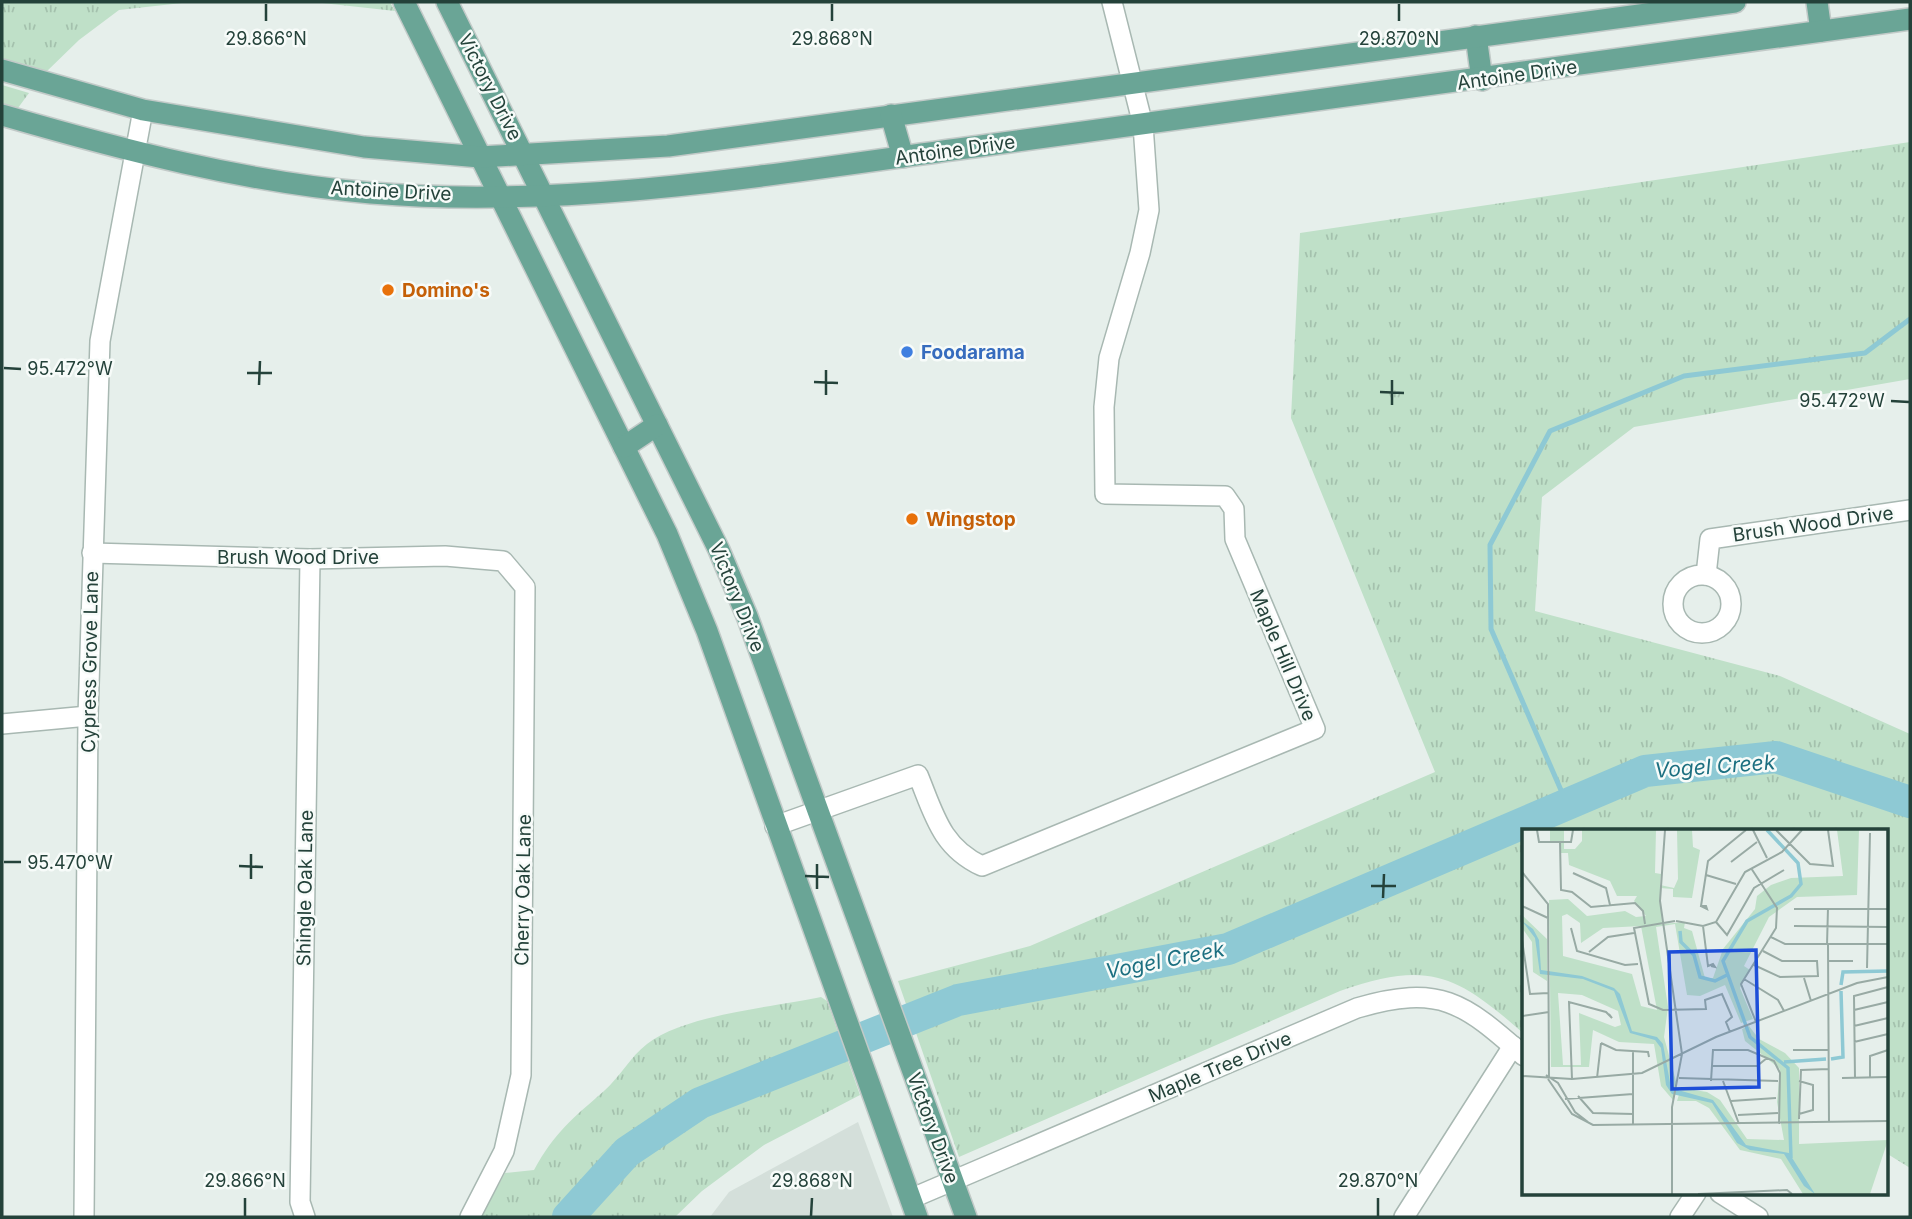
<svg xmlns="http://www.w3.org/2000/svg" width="1912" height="1219" viewBox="0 0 1912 1219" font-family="Inter,sans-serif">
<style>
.built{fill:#d4dfda}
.park{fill:url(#park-tufts)}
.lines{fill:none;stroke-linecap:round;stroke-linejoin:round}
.stream{stroke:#8ec9d4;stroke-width:5}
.river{stroke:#8ec9d4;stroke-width:32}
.minor-casing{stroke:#a8b8b2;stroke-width:22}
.major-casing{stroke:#c2cac8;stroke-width:24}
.minor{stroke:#fff;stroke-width:19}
.major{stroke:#6aa596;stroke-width:21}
.ticks{fill:none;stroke:#24423a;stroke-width:2.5}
.food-dot{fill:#e8710a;stroke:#f7fbf9;stroke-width:2.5}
.shop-dot{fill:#3f7fe0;stroke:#f7fbf9;stroke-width:2.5}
.labels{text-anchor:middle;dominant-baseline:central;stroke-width:5;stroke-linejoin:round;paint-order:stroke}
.street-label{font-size:19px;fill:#24423a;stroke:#f7fbf9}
.food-label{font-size:19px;font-weight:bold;fill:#c56008;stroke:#f7fbf9;text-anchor:start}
.shop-label{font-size:19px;font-weight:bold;fill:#366cbe;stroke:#f7fbf9;text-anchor:start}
.water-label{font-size:21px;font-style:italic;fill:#1c6f80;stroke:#f7fbf9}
.inset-river{fill:none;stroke:#8ec9d4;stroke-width:3.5}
.inset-road{fill:none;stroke:#98aaa4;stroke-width:2}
.view{fill:#1d4ed8;fill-opacity:0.15;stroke:#1d4ed8;stroke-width:3.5}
.inset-edge{fill:none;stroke:#24423a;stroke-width:3.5}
.ticks-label{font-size:18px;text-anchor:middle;fill:#24423a;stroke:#f7fbf9;stroke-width:5;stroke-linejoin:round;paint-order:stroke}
</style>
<defs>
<pattern id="park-tufts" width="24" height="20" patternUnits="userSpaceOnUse" patternTransform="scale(1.75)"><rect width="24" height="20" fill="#bfe0c8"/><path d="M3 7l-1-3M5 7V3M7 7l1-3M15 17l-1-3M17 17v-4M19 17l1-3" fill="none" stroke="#a4c1ad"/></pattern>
</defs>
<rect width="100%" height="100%" fill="#e6efeb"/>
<!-- built -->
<path class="built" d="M858 1122 893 1217H710L729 1192Z"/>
<!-- park -->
<g class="park">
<path d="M2 2H191L119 10 79 40 44 74 2 62Z"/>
<path d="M313 2H394L391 4 395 11Z"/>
<path d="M2 85 29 93 15 112 2 108Z"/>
<path d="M1910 142V379L1634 427 1542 497 1535 611 1780 676 1910 734V1168L1886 1153V830H1524L1523 1033C1456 974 1428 960 1340 991L959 1157 898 981 1030 946 1435 772 1291 418 1300 233Z"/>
<path d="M821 997 827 1001 860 1095 764 1145 702 1191 675 1217H481L505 1173 534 1170C555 1132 572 1119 604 1091 620 1077 630 1057 647 1044 683 1015 774 1007 821 997Z"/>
</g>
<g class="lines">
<!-- stream -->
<path class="stream" d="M1567 804 1491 629 1490 545 1550 431 1684 376 1865 353 1910 319"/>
<!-- river -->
<path class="river" d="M568 1217 627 1152 700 1103 958 1000 1228 949 1645 771 1776 757 1910 802"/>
<!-- minor casing -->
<g class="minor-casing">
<g id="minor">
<path d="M92 553 310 559 445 556 503 561 525 587 521 1075 504 1151 470 1217"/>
<circle cx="1702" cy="604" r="29"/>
<path d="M1706 575 1710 539 1910 510"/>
<path d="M2 724 88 716"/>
<path d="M775 826 918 775C934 814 941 847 982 866L1315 729 1235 539 1234 509 1225 496 1105 494 1104 407 1109 358 1140 253 1149 210 1143 125 1112 2"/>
<path d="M1720 1193 1758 1217"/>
<path d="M910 1199 1357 1008C1440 984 1463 1002 1524 1056"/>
<path d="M84 1217 88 716 100 341 143 110"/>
<path d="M305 1217 300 1202 310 559"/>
<path d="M1404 1217 1513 1046"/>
<path d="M1680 1217 1696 1193"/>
</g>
</g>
<!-- major casing -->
<g class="major-casing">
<g id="major">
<path d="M404 2 667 534 707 631 917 1217"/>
<path d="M447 2 719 550 747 616 966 1217"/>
<path d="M1817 2 1821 31"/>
<path d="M1476 36 1482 80"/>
<path d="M2 70 143 110 364 147 480 157 668 146 1735 2"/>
<path d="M2 115C123 150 244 182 371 193 577 210 784 172 988 145 1296 105 1603 62 1910 19"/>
<path d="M891 115 903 157"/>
<path d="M624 447 657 425"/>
</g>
</g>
<!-- minor -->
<use href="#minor" class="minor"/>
<!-- major -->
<use href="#major" class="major"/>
</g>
<!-- ticks -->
<path class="ticks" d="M266 21V4M832 21V4M1399 21V4M4 368 21 369M247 373H272M814 382 838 383M259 385 260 361M1380 392 1404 393M826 395V370M1891 401 1909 402M1392 405V380M4 862H21M239 866 263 867M805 876 829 877M251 879V854M1371 886H1396M817 889V864M1383 898 1384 874M245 1216V1198M811 1216 812 1198M1378 1216V1198"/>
<!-- markers -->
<g class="food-dot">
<circle cx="388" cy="290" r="7"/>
<circle cx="912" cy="519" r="7"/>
</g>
<circle class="shop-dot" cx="907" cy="352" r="7"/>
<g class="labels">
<!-- street labels -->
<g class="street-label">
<text transform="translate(1517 75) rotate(-8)">Antoine Drive</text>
<text transform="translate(490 87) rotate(63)">Victory Drive</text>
<text transform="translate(955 150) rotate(-8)">Antoine Drive</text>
<text transform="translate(391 191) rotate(3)">Antoine Drive</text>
<text transform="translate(1813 524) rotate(-8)">Brush Wood Drive</text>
<text x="298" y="557">Brush Wood Drive</text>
<text transform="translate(737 597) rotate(68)">Victory Drive</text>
<text transform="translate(1283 655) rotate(67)">Maple Hill Drive</text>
<text transform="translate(90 662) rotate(-89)">Cypress Grove Lane</text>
<text transform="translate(305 888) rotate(-89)">Shingle Oak Lane</text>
<text transform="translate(523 890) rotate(-89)">Cherry Oak Lane</text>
<text transform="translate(1220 1067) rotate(-23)">Maple Tree Drive</text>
<text transform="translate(933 1128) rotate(70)">Victory Drive</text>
</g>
<!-- food labels -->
<g class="food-label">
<text x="402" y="290">Domino's</text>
<text x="926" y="519">Wingstop</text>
</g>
<!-- shop labels -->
<g class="shop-label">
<text x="921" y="352">Foodarama</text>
</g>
<!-- water labels -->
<g class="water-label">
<text transform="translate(1715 766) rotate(-4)">Vogel Creek</text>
<text transform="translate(1165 960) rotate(-11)">Vogel Creek</text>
</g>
</g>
<!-- overview -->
<g transform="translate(1522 829)">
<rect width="366" height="366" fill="#e6efeb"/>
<path d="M0 86 25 110V152L11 143 10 113 0 99Z" fill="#bfe0c8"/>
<path d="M28 1H42V20H53L60 12V1H134L133 44 139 45 138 56 152 59 156 50 155 1H170L171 18 178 21 170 69 151 68V60L138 59 140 95 163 93 162 99 170 102 183 149H191L201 120 233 80 235 67 249 56 269 49 321 47 315 1H337L335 66 275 68 247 88 222 137 228 141 218 159 231 190 219 194 203 156 178 167 165 166 153 95 134 98 146 178 142 208 155 256 151 271 139 257 132 215 97 213 71 201 67 238H29L27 71 46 70 65 87 103 82 114 88 124 87 112 72 115 67H95L88 52 47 36 46 24H39V12H28ZM45 85 58 94 59 114 81 99 119 97 135 181 119 177 110 145 41 127 40 87ZM36 164 60 166 96 182 99 196 93 198 57 184 59 236H41ZM227 197 237 210 263 224 277 239V315L366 311 348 365H281L259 330 218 321 187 279 174 272H155L159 259 185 263 198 271 225 310 262 311 255 273 258 240 223 212 220 200Z" fill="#bfe0c8" fill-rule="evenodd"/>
<path d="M0 92 11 100 17 111 19 141 60 147 92 159 98 165 110 202 135 208 141 215 149 259 191 271 224 316 267 324 293 365 282 357 262 325 228 321 215 314 190 274 150 265 144 256 139 219 133 211 108 204 92 162 61 150 18 145 13 109Z" fill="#8ec9d4"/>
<path class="inset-river" d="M245 1 276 34 279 55 269 67 225 92 201 132 228 208 266 239 269 329M158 102 159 113 172 126 178 148 193 152 205 146M319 156 321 143 366 142M309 230 321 228 319 162M262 233 304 230"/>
<path class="inset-road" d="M15 1 17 13H49L51 1M143 1 138 72 160 225 150 278V365M231 1 245 29M254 1 288 35 311 37 306 1M38 13 39 61 50 63 69 78 113 74 121 82 123 95M209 33 235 13M229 39 255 79 254 99 219 155 234 193M0 43 26 75 27 249M51 44 84 59 88 76M184 46 214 55M0 77 26 89M179 77 185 80 184 77H179L186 32 224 1M272 80H366M153 92 112 99 127 175 141 181 184 180 183 171 200 165 210 188 204 193 208 203M154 92 181 97 194 93 223 43 260 23 280 1M194 93 205 106 232 59 262 41M181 97 186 137 191 135 193 138 189 137M272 97 366 98M49 99 55 122 103 136 116 135M249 108 263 115H366M0 111 8 165 26 164M306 115 307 294M305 116 306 79M67 123 86 108 112 104M307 132H331M232 136 258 148 296 147 295 132H260L241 122M345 139 348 4M282 149 289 172M222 150 256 171 262 182M332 181 366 173M0 187 27 183M332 197 366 189M332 213 366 205M79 214 94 221 126 223 127 228M271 221H307M111 222V296M189 237H235L245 229M24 246 36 254 53 283 66 293M0 247 50 250 120 244 194 208 335 154 366 148M75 249 79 214M157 249 256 252M320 249 366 248M333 249 332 167 366 158M348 249V227L366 221M26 250 50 285 71 296 366 292M50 250 47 173 84 183 90 189 87 185M189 252 191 221H226L252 232 258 244 257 295M201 252 217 295M56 267 71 284 111 285M43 270 111 265M209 272 254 269M277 285 291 281V256L277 252M216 286 256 284M277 290 279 241 307 240M176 365 265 361 270 365"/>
<path class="view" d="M234 121 237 258 150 260 147 123Z"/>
<rect width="366" height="366" class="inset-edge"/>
</g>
<g class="ticks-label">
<text x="266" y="45">29.866°N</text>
<text x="832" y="45">29.868°N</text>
<text x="1399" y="45">29.870°N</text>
<text x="70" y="375">95.472°W</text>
<text x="1842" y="407">95.472°W</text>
<text x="70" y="869">95.470°W</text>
<text x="245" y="1187">29.866°N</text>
<text x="812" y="1187">29.868°N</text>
<text x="1378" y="1187">29.870°N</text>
</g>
<!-- border -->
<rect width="1912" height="1219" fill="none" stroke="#24423a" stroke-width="7"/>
</svg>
